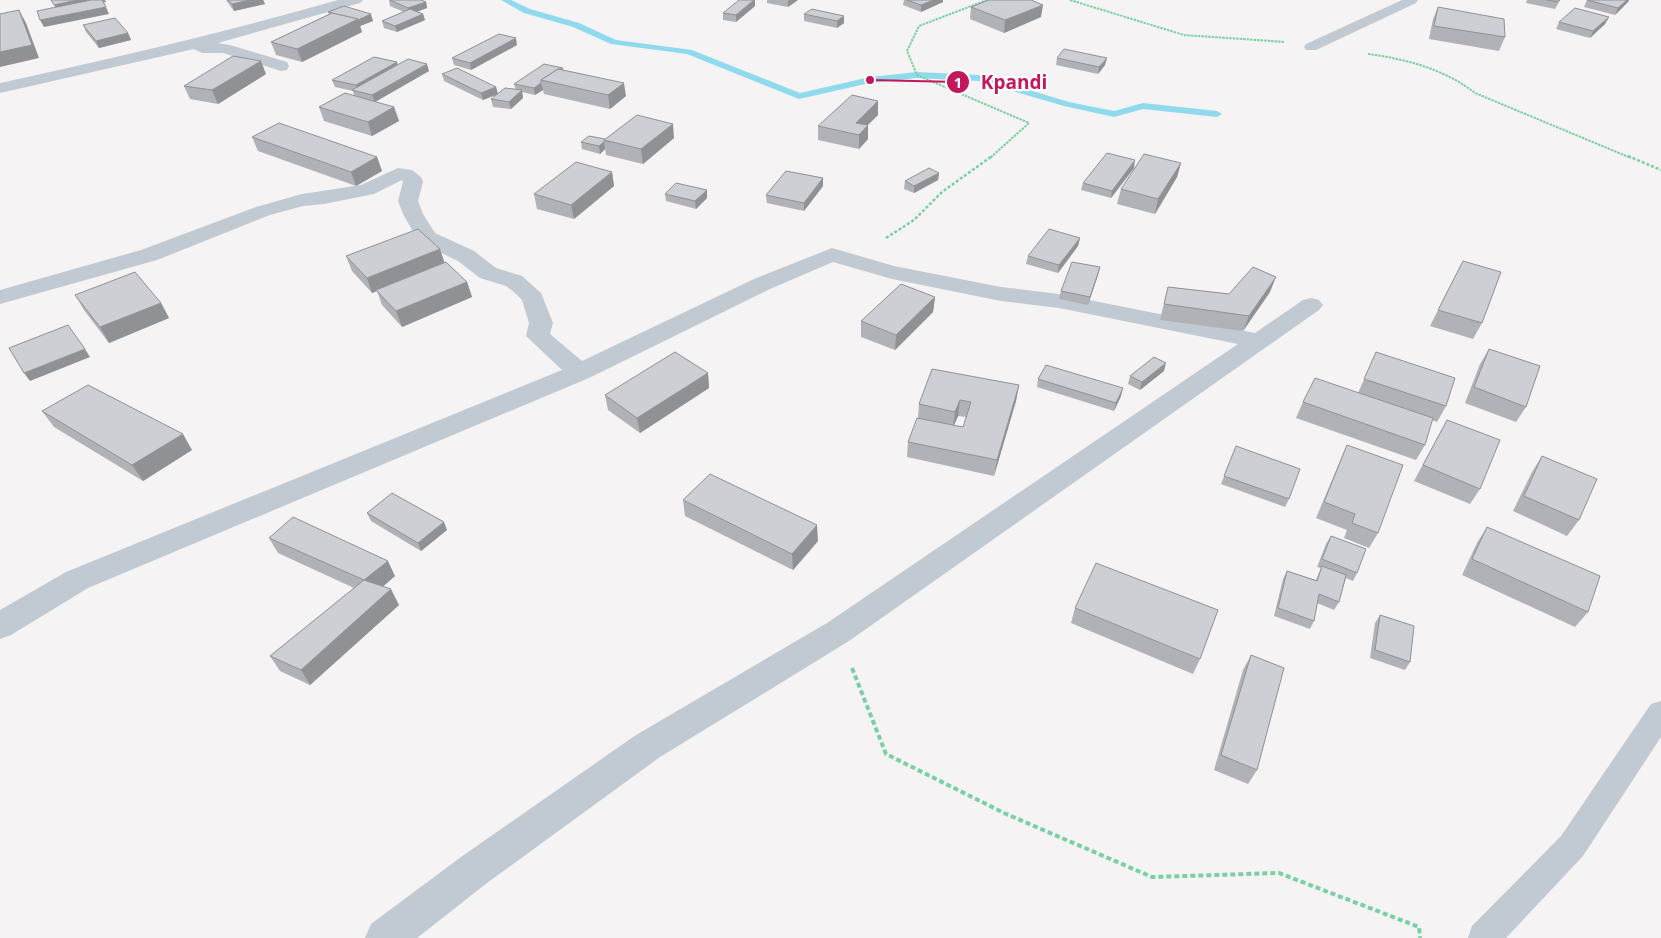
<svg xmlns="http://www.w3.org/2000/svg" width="1661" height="938" viewBox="0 0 1661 938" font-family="'Open Sans',sans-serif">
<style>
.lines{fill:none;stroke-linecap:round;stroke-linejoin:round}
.stream{fill:#90daee;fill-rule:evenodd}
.path-far2{stroke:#7ad0a6;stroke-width:2;stroke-dasharray:2.5 1;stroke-linecap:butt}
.path-far1{stroke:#7ad0a6;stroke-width:2.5;stroke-dasharray:3 2;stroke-linecap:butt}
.path{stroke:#7ad0a6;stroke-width:4;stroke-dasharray:5 3;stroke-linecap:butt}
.lane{fill:#c1cad2;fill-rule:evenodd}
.street{fill:#c1cad2;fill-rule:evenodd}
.wall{fill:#b0b2b7;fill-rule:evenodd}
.shaded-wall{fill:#909195}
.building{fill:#cdcfd5;stroke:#909195}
.leader{fill:none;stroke:#c2185b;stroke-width:2}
.callout-dot{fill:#c2185b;stroke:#fff;stroke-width:2}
.mark-label{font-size:15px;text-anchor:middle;font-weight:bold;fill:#fff}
.callout-label{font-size:19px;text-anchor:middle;font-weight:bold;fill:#c2185b;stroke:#fff;stroke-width:4.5;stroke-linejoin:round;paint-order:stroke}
</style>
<rect width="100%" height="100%" fill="#f5f3f3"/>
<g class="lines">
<!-- stream -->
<path class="stream" d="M501 0H511L530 9 579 23 616 40 692 50 800 93 870 77 917 72 979 75 1069 102 1114 111 1143 103 1217 111 1222 114 1217 117 1143 109 1114 117 1064 106 978 81 917 78 870 83 799 99 687 54 611 44 573 27 524 13Z"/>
<!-- path-far2 -->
<g class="path-far2">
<path d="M987 0 919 26 907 51 917 75 1029 123 990 158"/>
<path d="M1070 0 1184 35 1285 42"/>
<path d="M1368 54C1406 59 1444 69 1475 93L1631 158"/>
</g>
<!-- path-far1 -->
<g class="path-far1">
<path d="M1628 156 1661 170"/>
<path d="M886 238 914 220 942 192 992 156"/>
</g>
<!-- path -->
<path class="path" d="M852 668 886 754 1004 813 1152 877 1279 873 1419 927 1420 938"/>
<!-- lane -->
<g class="lane">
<path d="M1402 0H1418L1416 3 1316 50H1306L1304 47 1306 44Z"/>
<path d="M1661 701V737L1583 856 1506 938H1468L1472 926 1561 836 1651 704Z"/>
</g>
<!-- street -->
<g class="street">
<path d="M338 0H363L360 3 218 43 230 45 287 62 289 66 287 70 281 71 223 53H202L194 49 0 93V83C114 58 226 32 338 0Z"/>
<path d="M398 168 412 170 421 177 423 182 418 201 423 214 435 233 474 251 496 268 522 276 541 293 553 323 550 334 582 361 754 279 832 248 894 266 1001 287 1059 294 1255 333 1303 300 1311 298 1319 300 1323 305 1319 310 849 641 660 757 487 883 417 938H365L371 924 461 857 636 735 827 623 1238 344 1059 308 1001 301 892 279 833 262 770 289 589 378 88 588 11 635 0 639V610L66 572 562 370 526 336 529 323 522 300 514 292 506 286 480 278 458 261 419 242 403 214 398 201 403 182 402 180 374 194 324 204 303 206 270 215 157 260 0 304V290L141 250 256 207 302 194 361 185Z"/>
</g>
</g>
<!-- wall -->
<g class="wall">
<path d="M226 0H263L265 4 234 11Z"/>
<path d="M389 0H421L426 2 427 8 417 12 423 14 425 20 397 32 384 28 382 21 404 12 390 6Z"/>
<path d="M767 0H798L788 7 767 3Z"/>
<path d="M904 0H943V2L921 12 903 5Z"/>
<path d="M1527 0H1560L1555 9 1526 3Z"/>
<path d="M1587 0H1629L1628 2 1615 15 1584 7Z"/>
<path d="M755 6 736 22 723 20V13Z"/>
<path d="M971 7 1041 17 1004 33 970 19Z"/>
<path d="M1438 7 1505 37 1499 51 1429 39 1433 19Z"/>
<path d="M328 12 373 21 360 26 362 32 302 62 276 55 271 42 329 14Z"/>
<path d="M804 14 844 16V23L837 28 804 21Z"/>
<path d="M1609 17 1605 24 1590 38 1556 29 1559 22Z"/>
<path d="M83 25 128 33 131 40 99 48 86 32Z"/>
<path d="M517 45 471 70 454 65 452 58Z"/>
<path d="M1057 58 1105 65 1098 74 1056 65Z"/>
<path d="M398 65 429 71 375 102 394 107 399 121 372 136 324 121 319 107 354 96 353 91 335 87 332 80Z"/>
<path d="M563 68V70L626 96 610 109 544 94 543 90 535 95 522 92 523 98 511 109 493 107 491 99 498 94 483 100 444 81 442 74 496 87 498 94 516 90 514 84Z"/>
<path d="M266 74 218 104 190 99 184 86Z"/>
<path d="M878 101V115L867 125 868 139 859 149 818 140V126Z"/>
<path d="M252 137 377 157 382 171 356 186 258 151Z"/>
<path d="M674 138 643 164 606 155 605 149 600 154 582 149 581 142 605 139Z"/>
<path d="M1181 163 1177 177 1155 214 1117 204 1121 189Z"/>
<path d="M1134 168 1111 198 1081 190 1083 183Z"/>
<path d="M612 172 614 186 574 219 537 209 534 194Z"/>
<path d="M939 173 938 180 914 193 904 189 905 181Z"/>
<path d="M823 178V186L804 211 767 203 766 195Z"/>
<path d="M665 194 707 198 696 209 666 201Z"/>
<path d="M1080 238 1078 246 1058 273 1026 264 1028 256Z"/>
<path d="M346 256 444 263 467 282 472 297 402 327 382 305 377 291 372 293 352 271Z"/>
<path d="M1463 261 1482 323 1473 339 1430 326Z"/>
<path d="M1100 267 1098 275 1088 305 1059 299 1061 291Z"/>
<path d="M1168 287 1229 294 1270 292 1243 331 1160 320Z"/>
<path d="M75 295 161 303 169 318 109 343 84 310Z"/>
<path d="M935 297 933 312 895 350 861 337V321Z"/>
<path d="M1489 349 1526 407 1516 422 1465 403 1480 364Z"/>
<path d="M1376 352 1446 406 1437 422 1432 420 1425 445 1416 460 1296 418 1303 402 1358 393Z"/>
<path d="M1164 371 1140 390 1128 384 1130 376Z"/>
<path d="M708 373 709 388 640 433 608 410 605 395Z"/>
<path d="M1038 379 1121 396 1114 411 1037 387Z"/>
<path d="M1019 385 1016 401 994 476 907 457 908 442 918 418 919 404ZM958 416 966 417 963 427 954 426Z"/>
<path d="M42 411 192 450 143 481 54 427Z"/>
<path d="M1447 420 1480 489 1470 504 1414 481Z"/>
<path d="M1347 445 1378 533 1369 548 1344 538 1347 530 1316 518 1340 461Z"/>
<path d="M1236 446 1289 499 1285 507 1221 484Z"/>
<path d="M1542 456 1579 520 1567 536 1513 511 1532 472Z"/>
<path d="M683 500 818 541 793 570 685 516Z"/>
<path d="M367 513 447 530 421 551 371 521Z"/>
<path d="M1487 527 1588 612 1575 627 1462 575 1477 543Z"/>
<path d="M1331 536 1357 573 1353 581 1346 578 1339 602 1334 610 1317 603 1314 621 1310 629 1274 616 1283 579 1287 571 1316 580 1321 568 1317 567 1326 544Z"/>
<path d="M269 538 395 576 383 586 399 605 310 685 280 671 270 656 354 588 278 553Z"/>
<path d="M1075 608 1200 659 1193 674 1071 623Z"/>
<path d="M1380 615 1410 662 1405 670 1370 658 1375 623Z"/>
<path d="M1251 655 1257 770 1248 784 1214 770 1243 670Z"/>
</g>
<!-- shaded-wall -->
<g class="shaded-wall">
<path d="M77 0H105L106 2 58 11 54 5Z"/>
<path d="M250 0H263L265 4 234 11 232 4Z"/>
<path d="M754 0H755V6L736 22V15Z"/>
<path d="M789 0H798L788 7V1Z"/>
<path d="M934 0H943V2L921 12V5Z"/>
<path d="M1627 0H1629L1628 2 1615 15 1618 8Z"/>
<path d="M426 2 427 8 410 14 408 8Z"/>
<path d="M1043 5 1041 17 1004 33 1005 20Z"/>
<path d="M106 7 109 14 44 27 40 20Z"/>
<path d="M19 10 26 23 39 58 0 67V52Z"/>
<path d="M371 14 373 21 360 26 362 32 302 62 297 49 358 19Z"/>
<path d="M423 14 425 20 397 32 395 26Z"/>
<path d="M844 16V23L837 28V21Z"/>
<path d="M1609 17 1605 24 1590 38 1593 31Z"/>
<path d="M128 33 131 40 99 48 96 41Z"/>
<path d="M516 38 517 45 471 70 470 63Z"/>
<path d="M1107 58 1105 65 1098 74 1099 67Z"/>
<path d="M261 61 266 74 218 104 212 90Z"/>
<path d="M397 62 399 69 358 92 356 85Z"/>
<path d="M427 64 429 71 375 102 372 95Z"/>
<path d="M541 83 543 90 535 95 534 88Z"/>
<path d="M624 83 626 96 610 109 608 95Z"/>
<path d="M496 87 498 94 483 100 481 93Z"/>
<path d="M522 90 523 98 511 109 509 102Z"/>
<path d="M878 101V115L858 135 856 123Z"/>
<path d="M394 107 399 121 372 136 368 122Z"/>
<path d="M673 124 674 138 643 164 641 149Z"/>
<path d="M868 125V139L859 149V135Z"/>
<path d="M604 142 605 149 600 154 599 146Z"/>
<path d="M377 157 382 171 356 186 351 172Z"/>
<path d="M1135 160 1134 168 1111 198 1112 191Z"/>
<path d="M1181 163 1177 177 1155 214 1158 199Z"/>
<path d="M612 172 614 186 574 219 571 205Z"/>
<path d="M939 173 938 180 914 193V186Z"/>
<path d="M823 178V186L804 211V203Z"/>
<path d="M707 190V198L696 209 695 201Z"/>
<path d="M1080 238 1078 246 1058 273 1059 265Z"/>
<path d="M440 249 445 264 372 293 367 278Z"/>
<path d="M1100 267 1098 275 1088 305 1090 297Z"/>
<path d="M1276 277 1270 292 1243 331 1249 316Z"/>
<path d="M467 282 472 297 402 327 396 311Z"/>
<path d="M935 297 933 312 895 350 896 335Z"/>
<path d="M161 303 169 318 109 343 100 327Z"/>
<path d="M85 349 90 357 30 381 24 373Z"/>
<path d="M1166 363 1164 371 1140 390 1142 382Z"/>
<path d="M708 373 709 388 640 433 637 418Z"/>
<path d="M1019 385 1016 401 994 476 997 460Z"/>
<path d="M1123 388 1121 396 1114 411 1116 403Z"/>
<path d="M960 400 958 416 953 427 955 412Z"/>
<path d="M183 434 192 450 143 481 132 465Z"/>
<path d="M444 522 447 530 421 551 418 543Z"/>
<path d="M817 525 818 541 793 570 792 554Z"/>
<path d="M388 561 395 576 372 596 364 580Z"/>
<path d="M391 589 399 605 310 685 301 670Z"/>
</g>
<!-- building -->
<g class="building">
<path d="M51 0H77L54 5Z"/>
<path d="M91 0H102L106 7 40 20 37 11Z"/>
<path d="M228 0H250L232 4Z"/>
<path d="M390 0H421L426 2 408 8Z"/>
<path d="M739 0H754L736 15 723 13Z"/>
<path d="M907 0H934L921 5Z"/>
<path d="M989 0H1031L1043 5 1005 20 971 7Z"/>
<path d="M1547 0H1560L1558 2Z"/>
<path d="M1587 0H1627L1618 8Z"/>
<path d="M344 6 371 14 358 20V19L328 12Z"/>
<path d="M1438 7 1504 19 1505 37 1434 26Z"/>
<path d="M1575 8 1609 17 1593 31 1559 22Z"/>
<path d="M410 9 423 14 395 26 382 21Z"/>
<path d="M812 9 844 16 837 21 804 14Z"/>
<path d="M19 10 32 45 0 52V14Z"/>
<path d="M332 13 358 19 297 49 271 42Z"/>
<path d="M115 18 128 33 96 41 83 25Z"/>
<path d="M499 34 516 38 470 63 452 58Z"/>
<path d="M1064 49 1107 58 1099 67 1057 58Z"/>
<path d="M233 56 261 61 212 90 184 86Z"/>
<path d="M374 57 397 62 356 85 332 80Z"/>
<path d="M408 59 427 64 372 95 352 90Z"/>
<path d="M544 64 563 68 561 69H558L541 80V83L534 88 514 84Z"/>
<path d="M457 68 496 87 481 93 442 74Z"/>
<path d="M558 69 624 83 608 95 541 80Z"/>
<path d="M505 88 522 90 509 102 491 99Z"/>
<path d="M345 93 394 107 368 122 319 107Z"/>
<path d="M852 95 878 101 856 123 868 125 859 135 818 126Z"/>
<path d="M637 115 673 124 641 149 604 140Z"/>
<path d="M279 123 377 157 351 172 252 137Z"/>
<path d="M589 136 605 139 604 140V142L599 146 581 142Z"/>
<path d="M1107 153 1135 160 1112 191 1083 183Z"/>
<path d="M1144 154 1181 163 1158 199 1121 189Z"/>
<path d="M576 162 612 172 571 205 534 194Z"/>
<path d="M929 168 939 173 914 186 905 181Z"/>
<path d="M786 171 823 178 804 203 766 195Z"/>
<path d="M676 183 707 190 695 201 665 194Z"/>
<path d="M418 229 440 249 367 278 346 256Z"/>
<path d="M1049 229 1080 238 1059 265 1028 256Z"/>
<path d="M1463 261 1501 272 1482 323 1438 310Z"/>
<path d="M446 262 467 282 396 311 376 290Z"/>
<path d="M1072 262 1100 267 1090 297 1061 291Z"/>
<path d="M1253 267 1276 277 1249 316 1164 304 1168 287 1229 294Z"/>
<path d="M135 272 161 303 100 327 75 295Z"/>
<path d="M901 284 935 297 896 335 861 321Z"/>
<path d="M68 325 85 349 24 373 9 348Z"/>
<path d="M1489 349 1540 366 1526 407 1474 387Z"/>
<path d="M675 352 708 373 637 418 605 395Z"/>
<path d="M1376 352 1455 378 1446 406 1364 379Z"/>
<path d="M1154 357 1166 363 1142 382 1130 376Z"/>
<path d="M1046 365 1123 388 1116 403 1038 379Z"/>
<path d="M932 369 1019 385 997 460 908 442 917 418 963 427 971 402 960 400 955 412 919 404Z"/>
<path d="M1315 378 1433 418 1425 445 1303 402Z"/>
<path d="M88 385 183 434 132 465 42 411Z"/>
<path d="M1447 420 1500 440 1480 489 1423 465Z"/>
<path d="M1347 445 1403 465 1378 533 1352 523 1355 514 1324 502Z"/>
<path d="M1236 446 1300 469 1289 499 1224 476Z"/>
<path d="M1542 456 1597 479 1579 520 1524 496Z"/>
<path d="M710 474 817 525 792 554 683 500Z"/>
<path d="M392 493 444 522 418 543 367 513Z"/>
<path d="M293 517 388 561 364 580 269 538Z"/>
<path d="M1487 527 1600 576 1588 612 1472 559Z"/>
<path d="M1331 536 1366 549 1357 573 1322 559Z"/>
<path d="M1096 563 1218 610 1200 659 1075 608Z"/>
<path d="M1322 566 1346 575 1339 602 1319 594 1314 621 1278 608 1287 571 1317 581Z"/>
<path d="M364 580 391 589 301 670 270 656Z"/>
<path d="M1380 615 1414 626 1410 662 1375 650Z"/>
<path d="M1251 655 1284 668 1257 770 1221 755Z"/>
</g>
<!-- callouts -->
<path class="leader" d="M870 80L958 82"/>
<g class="callout-dot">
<circle cx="870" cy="80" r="5"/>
<circle cx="958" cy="82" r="12"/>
</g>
<g class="mark-label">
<text x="958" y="88">1</text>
</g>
<g class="callout-label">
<text x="1014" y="89">Kpandi</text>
</g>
</svg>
